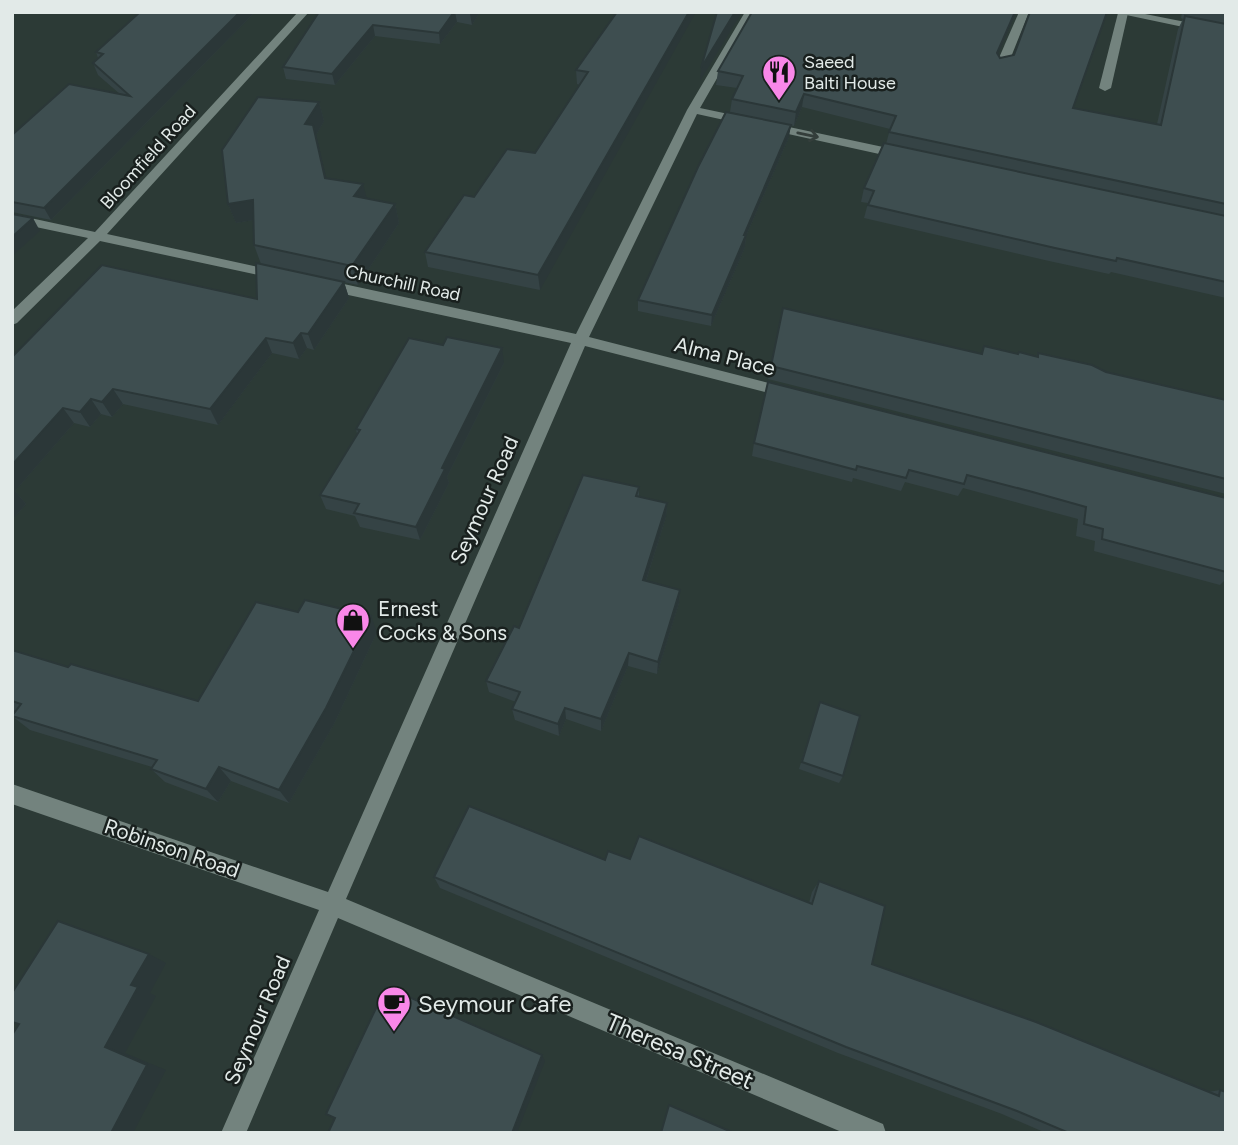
<svg xmlns="http://www.w3.org/2000/svg" width="1238" height="1145" viewBox="0 0 1238 1145" font-family="Figtree,sans-serif">
<style>
.lines{fill:none;stroke-linecap:round;stroke-linejoin:round}
.lane{fill:#73837e;fill-rule:evenodd}
.street{fill:#73837e;fill-rule:evenodd}
.wall{fill:#354345}
.shaded-wall{fill:#2b3738}
.building{fill:#3e4e50;stroke:#2b3738;stroke-width:2}
.oneway{stroke:#343e3b}
.labels{text-anchor:middle;dominant-baseline:central;stroke-width:5;stroke-linejoin:round;paint-order:stroke}
.far-poi-label{font-size:18px;fill:#e2eae8;stroke:#19201e;text-anchor:start}
.far-street-label{font-size:18px;fill:#e2eae8;stroke:#19201e}
.street-label{font-size:21px;fill:#e2eae8;stroke:#19201e}
.poi-label{font-size:21px;fill:#e2eae8;stroke:#19201e;text-anchor:start}
.near-poi-label{font-size:24px;fill:#e2eae8;stroke:#19201e;text-anchor:start}
.near-street-label{font-size:24px;fill:#e2eae8;stroke:#19201e}
</style>
<rect width="100%" height="100%" fill="#2c3a36"/>
<g class="lines">
<!-- lane -->
<g class="lane">
<path d="M1019 12H1029L1007 67 997 69 995 67Z"/>
<path d="M1118 13H1128L1111 88 1105 91 1099 88Z"/>
</g>
<!-- street -->
<g class="street">
<path d="M298 12H309L107 234 277 271 282 272V278L277 279 100 241 17 323 12 325V311L88 238 12 222V214L95 232Z"/>
<path d="M745 12H755L700 108 902 151 908 155 902 159 697 114 589 337 788 388 796 393 788 398 585 346 346 899 883 1124 886 1133H844L338 918 246 1133H221L319 910 12 804V784L328 892 571 343 325 290 318 285 325 280 576 334 687 110Z"/>
<path d="M1112 12H1135L1226 30V36Z"/>
</g>
</g>
<!-- wall -->
<g class="wall">
<path d="M255 12 51 220 12 212V135L120 94 98 75 93 63 98 58 96 52Z"/>
<path d="M319 12H480L472 25 457 22 440 44 375 36 335 85 286 79 283 67Z"/>
<path d="M617 12 540 290 428 267 425 252 474 197 535 153 580 85 577 84 576 70Z"/>
<path d="M752 12H1016L998 54 1000 58 1073 108 1157 124 1178 29 1183 19 1181 18 1182 12H1226V298L1111 272 1109 274 1049 261 864 218 868 203 861 202 864 188 886 144 890 129 802 107 794 126 730 112 732 99 737 88 716 85 718 71Z"/>
<path d="M319 102 324 121 316 135 326 178 367 199 395 204 399 223 358 285 344 282 349 298 314 350 307 348 299 359 272 353 218 425 123 404 112 417 101 414 90 427 74 423 15 491 26 504 12 520V357L257 299 261 264 254 245 253 220 236 223 228 204Z"/>
<path d="M789 137 746 236 745 247 711 326 638 311V300Z"/>
<path d="M783 308 981 354 984 346 1018 354 1036 357 1038 353 1106 372 1226 400V494L768 379Z"/>
<path d="M504 363 447 477 449 483 420 540 360 527 355 516 326 509 320 495 357 434 356 429Z"/>
<path d="M754 443 1226 498V579L1220 585 1094 551 1095 541 1076 536 1078 519 963 488 958 496 905 482 901 491 853 478 852 482 752 456Z"/>
<path d="M639 487V497L667 503 666 517 646 581 680 590 679 603 657 674 628 666 601 731 566 719 559 736 515 720 512 709 516 702 489 692 486 681 519 628Z"/>
<path d="M377 632 335 722 289 803 231 781 218 802 165 782 151 769 152 767 30 730 12 716 16 711 12 710V650L68 667 198 701Z"/>
<path d="M820 702 843 776 839 783 799 769Z"/>
<path d="M630 859 809 903 812 892 819 881 872 964 1208 1092 1220 1090 1226 1133H1046L1002 1114 838 1053 440 888 434 877 605 860Z"/>
</g>
<!-- shaded-wall -->
<g class="shaded-wall">
<path d="M240 12H255L51 220 44 208Z"/>
<path d="M454 12H455L457 22 440 44 439 33Z"/>
<path d="M471 12H480L472 25 470 14Z"/>
<path d="M689 12H696L540 290 538 275Z"/>
<path d="M735 12H742L700 81 701 68Z"/>
<path d="M1015 12H1016L993 66 997 53Z"/>
<path d="M373 25 375 36 335 85 332 74Z"/>
<path d="M804 94 802 107 794 126 796 112Z"/>
<path d="M319 102 324 121 316 135 331 197 305 124Z"/>
<path d="M791 125 789 137 746 236 745 247 711 326 712 315 744 235Z"/>
<path d="M363 184 368 203 354 196Z"/>
<path d="M253 200 259 219 236 223 228 204Z"/>
<path d="M395 204 399 223 358 285 352 266Z"/>
<path d="M33 218 40 231 12 256V237Z"/>
<path d="M344 282 349 298 314 350 308 334Z"/>
<path d="M301 333 307 348 299 359 293 343Z"/>
<path d="M266 338 272 353 218 425 210 409Z"/>
<path d="M502 348 504 363 447 477 449 483 420 540 416 527 442 468Z"/>
<path d="M113 389 123 404 112 417 102 402Z"/>
<path d="M91 399 101 414 90 427 80 412Z"/>
<path d="M63 408 74 423 15 491 26 504 12 520V465Z"/>
<path d="M667 503 666 517 642 593 643 580Z"/>
<path d="M680 590 679 603 657 674 658 662Z"/>
<path d="M371 616 377 632 335 722 289 803 279 790Z"/>
<path d="M629 653 628 666 601 731V719Z"/>
<path d="M565 708 566 719 559 736 558 724Z"/>
<path d="M219 767 231 781 218 802 206 789Z"/>
<path d="M149 954 166 963 150 993 156 996 125 1053 166 1070 133 1133H111L105 1047 131 985Z"/>
<path d="M542 1055 545 1061 517 1133H512Z"/>
</g>
<!-- building -->
<g class="building">
<path d="M140 12H240L44 208 12 202V135L69 84 130 96 93 63 103 54 96 52Z"/>
<path d="M319 12H454L439 33 373 25 332 74 283 67Z"/>
<path d="M617 12H689L538 275 425 252 464 195 474 197 507 149 535 153 588 72 576 70Z"/>
<path d="M717 12H735L701 68Z"/>
<path d="M752 12H1015L997 53 1000 58 1014 55 1030 12H1107L1073 108 1161 125 1185 16 1226 24V204L889 132 896 116 804 94 796 112 732 99 743 76 718 71Z"/>
<path d="M258 97 319 102 305 124 313 125 325 178 363 184 354 196 395 204 352 266 254 245 253 200 228 204 222 150Z"/>
<path d="M726 112 791 125 744 235H746L712 315 638 300 698 167Z"/>
<path d="M884 143 1226 216V282L1117 258 1116 261 1055 248 868 205 874 191 864 188Z"/>
<path d="M12 214 33 218 12 237Z"/>
<path d="M256 263 344 282 308 334 301 333 293 343 266 338 210 409 113 389 102 402 91 399 80 412 63 408 12 465V357L102 265 257 299Z"/>
<path d="M783 308 982 354 984 346 1018 354 1019 352 1038 357V353L1092 365 1106 372 1226 400V479L771 366Z"/>
<path d="M447 337 502 348 442 468 445 469 416 527 354 513 359 504 320 495 360 430 356 429 409 338 443 345Z"/>
<path d="M768 382 1226 498V572L1102 539 1103 529 1084 524 1086 507 1029 491 967 475 964 484 909 470 906 478 857 466 856 470 754 443Z"/>
<path d="M583 475 639 487 636 496 667 503 643 580 680 590 658 662 629 653 601 719 565 708 558 724 512 709 520 692 486 681 514 626 519 628Z"/>
<path d="M305 600 371 616 326 708 279 790 219 767 206 789 151 769 157 760 12 716 21 704 12 701V650L68 667 71 664 198 701 256 602 298 612Z"/>
<path d="M820 702 860 716 843 776 802 762Z"/>
<path d="M469 806 605 860 608 851 630 859 639 836 812 904 819 881 885 906 872 964 1036 1022 1219 1096 1220 1090 1226 1092V1133H1069L1017 1111 846 1047 434 877Z"/>
<path d="M58 921 149 954 131 985 138 987 105 1047 147 1065 111 1133H12V1035L19 1024 12 1022V993Z"/>
<path d="M386 987 542 1055 512 1133H328L335 1118 326 1114Z"/>
<path d="M669 1105 734 1133H661Z"/>
</g>
<!-- one-way arrows -->
<defs><path id="oneway-shaft" d="M-6 0H5M1.5-3L5.5 0L1.5 3" fill="none" stroke-width="1.6" stroke-linecap="round" stroke-linejoin="round" transform="scale(1.75)"/></defs>
<use class="oneway" href="#oneway-shaft" transform="translate(808 135) rotate(12)"/>
<!-- icons -->
<defs>
<g id="restaurant-pin" transform="scale(1.75)"><path d="M0 17L-7.5 6A9.5 9.5 0 1 1 7.5 6Z" fill="#f987e8" stroke="#19201e"/><path d="M-5-6h1v4h1v-4h1v4h1v-4h1v5L-1.5 .5V6h-2V.5L-5-1ZM5-6V6H3V1.5H1.5Q1.5-4 5-6Z" fill="#111"/></g>
<g id="shop-pin" transform="scale(1.75)"><path d="M0 17L-7.5 6A9.5 9.5 0 1 1 7.5 6Z" fill="#f987e8" stroke="#19201e"/><path d="M-5-2.5h2.3a2.7 3.5 0 0 1 5.4 0H5L5.5 6h-11ZM-1.5-2.5h3a1.5 2.3 0 0 0-3 0Z" fill="#111"/></g>
<g id="cafe-pin" transform="scale(1.75)"><path d="M0 17L-7.5 6A9.5 9.5 0 1 1 7.5 6Z" fill="#f987e8" stroke="#19201e"/><path d="M-5.5-4.5H6V0H3Q3 3.5 0 3.5H-2.5Q-5.5 3.5-5.5 0ZM3-3.2v2h1.7v-2ZM-6 4.5H4V6H-6Z" fill="#111"/></g>
</defs>
<g fill-rule="evenodd">
<use href="#restaurant-pin" x="779" y="72"/>
<use href="#shop-pin" x="353" y="620"/>
<use href="#cafe-pin" x="394" y="1003"/>
</g>
<g class="labels">
<!-- far-poi labels -->
<g class="far-poi-label">
<text x="804" y="62">Saeed<tspan x="804" dy="21">Balti House</tspan></text>
</g>
<!-- far-street labels -->
<g class="far-street-label">
<text transform="translate(148 157) rotate(-48)">Bloomfield Road</text>
<text transform="translate(403 283) rotate(12)">Churchill Road</text>
</g>
<!-- street labels -->
<g class="street-label">
<text transform="translate(725 356) rotate(14)">Alma Place</text>
<text transform="translate(484 500) rotate(-66)">Seymour Road</text>
<text transform="translate(172 848) rotate(19)">Robinson Road</text>
<text transform="translate(257 1020) rotate(-67)">Seymour Road</text>
</g>
<!-- poi labels -->
<g class="poi-label">
<text x="378" y="608">Ernest<tspan x="378" dy="24">Cocks &amp; Sons</tspan></text>
</g>
<!-- near-poi labels -->
<g class="near-poi-label">
<text x="418" y="1003">Seymour Cafe</text>
</g>
<!-- near-street labels -->
<g class="near-street-label">
<text transform="translate(680 1051) rotate(23)">Theresa Street</text>
</g>
</g>
<!-- border -->
<rect width="1238" height="1145" fill="none" stroke="#e2eae8" stroke-width="28"/>
</svg>
